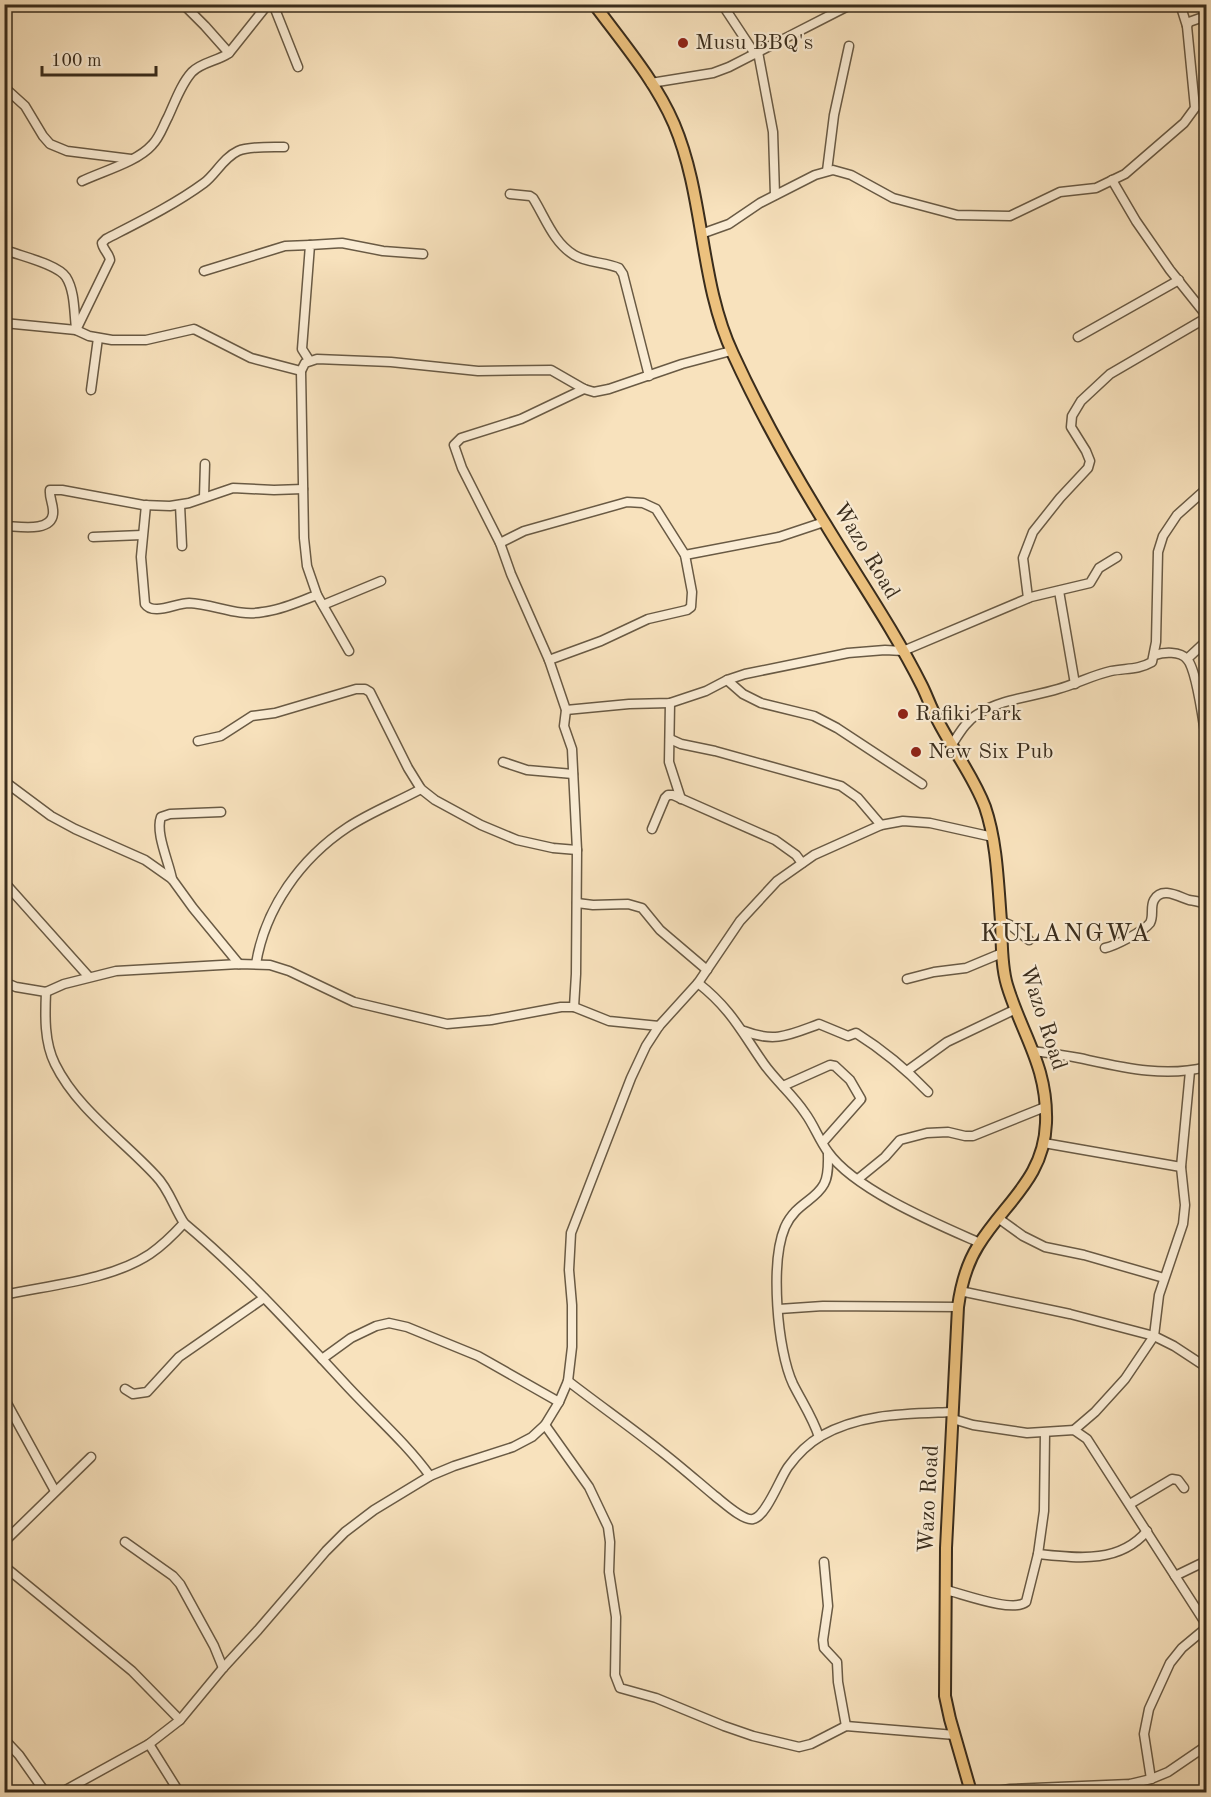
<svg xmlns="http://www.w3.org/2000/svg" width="1211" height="1797" viewBox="0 0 1211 1797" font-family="'Old Standard TT',serif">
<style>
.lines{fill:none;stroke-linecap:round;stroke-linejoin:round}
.minor-casing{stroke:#695a44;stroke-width:11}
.major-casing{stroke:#392c1c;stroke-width:14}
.minor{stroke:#faecd4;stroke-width:8}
.major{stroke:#ecc17e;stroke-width:10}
.poi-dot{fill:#8f2418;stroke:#faecd4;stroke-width:2}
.labels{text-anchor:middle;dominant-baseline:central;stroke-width:4.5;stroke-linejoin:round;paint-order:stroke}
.poi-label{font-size:22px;fill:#392c1c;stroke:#faecd4;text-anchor:start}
.street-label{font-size:22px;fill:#392c1c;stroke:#faecd4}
.quarter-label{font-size:26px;letter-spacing:1.5px;fill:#392c1c;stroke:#faecd4}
</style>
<rect width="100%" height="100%" fill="#f8e2bd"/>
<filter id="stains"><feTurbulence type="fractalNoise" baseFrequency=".00333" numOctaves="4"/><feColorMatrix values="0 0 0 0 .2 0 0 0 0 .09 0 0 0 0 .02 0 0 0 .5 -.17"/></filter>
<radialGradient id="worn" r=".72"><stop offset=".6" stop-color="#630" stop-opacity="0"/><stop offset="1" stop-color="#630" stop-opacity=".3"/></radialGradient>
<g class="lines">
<!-- minor casing -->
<g class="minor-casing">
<g id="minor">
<path d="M183 4 205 26 229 53"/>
<path d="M273 4 298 67"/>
<path d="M722 4 755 54"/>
<path d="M1180 4 1187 26"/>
<path d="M758 52 773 132 775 195"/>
<path d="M651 83 713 73 729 67 852 4"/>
<path d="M4 87 25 106 43 136 50 144 67 151 131 159"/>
<path d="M827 171 834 115 849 46"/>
<path d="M1112 180 1136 221 1170 270 1206 315"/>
<path d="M82 181C103 171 137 162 152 145 160 137 163 126 168 117 175 102 181 84 192 72 202 62 218 61 229 53L268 4"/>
<path d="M510 194 530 196 533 198C545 217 553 242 574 255 587 263 605 262 619 268L623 274 649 376"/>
<path d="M701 234 729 224 760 203 815 175 833 170 851 175 893 198 957 215 1010 216 1060 192 1096 188 1125 174 1184 123 1195 108 1187 26 1189 22 1206 16"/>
<path d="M11 252C25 257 58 265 66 277 75 291 74 313 76 328"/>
<path d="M204 271 285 246 310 245"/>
<path d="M4 323 76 330 89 336 112 340H146L194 329 251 358 301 371"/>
<path d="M76 330 110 260C109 253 103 250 102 243L106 239C139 222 174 205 204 183 216 174 223 158 238 151 249 146 272 147 284 147"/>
<path d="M1078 337 1179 280"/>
<path d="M309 360 302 349 310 245 342 243 383 251 423 254"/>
<path d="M91 390 98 338"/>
<path d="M204 497 205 464"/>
<path d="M146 505 141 557 145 604C153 616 176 603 189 603 214 604 238 617 263 612 282 610 300 601 317 595"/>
<path d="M180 505 182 546"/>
<path d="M4 526C17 526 51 533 53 514 54 505 49 498 50 490H62L143 505 170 506 189 503 233 488 274 490 303 489"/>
<path d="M93 537 142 535"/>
<path d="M500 543 524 531 627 502 643 503 656 509 685 555 692 592 691 607 687 610 648 619 601 641 549 660"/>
<path d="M685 555 779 537 824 522"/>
<path d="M1059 591 1075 684"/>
<path d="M1028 598 1023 558 1033 532 1060 498 1088 468 1090 461 1086 451 1071 427 1072 416 1081 401 1110 374 1206 318"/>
<path d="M323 605 381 581"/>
<path d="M349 651 317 595 307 566 304 538 301 371 305 363 317 359 391 362 478 371 551 370 584 389 594 392 609 389 682 364 731 351"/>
<path d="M1155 655C1164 652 1180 651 1187 659 1197 670 1203 722 1206 739"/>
<path d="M1187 659 1202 645 1206 644"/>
<path d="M727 680 743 694 761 703 814 716 837 728 922 784"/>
<path d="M670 703 669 762 681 799"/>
<path d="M566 710 629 704 670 703 706 691 727 680 745 674 848 653 885 650 903 651 1031 597 1090 583 1099 568 1117 557"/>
<path d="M670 739 681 744 715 751 841 786 858 798 881 825"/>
<path d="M198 741 221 736 252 716 275 713 356 689H365L370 692 408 768 421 789 435 800 481 825 517 840 553 848 577 850"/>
<path d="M951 746C959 734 966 721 978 714 1001 699 1032 697 1058 689 1076 684 1093 675 1111 671 1126 668 1138 670 1152 662L1156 642 1158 552 1163 536 1177 515 1206 489"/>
<path d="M503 762 527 770 573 774"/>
<path d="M4 781 51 816 75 829 145 860 172 879 193 908 239 964"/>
<path d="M652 829 665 798 668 795H673L775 840 796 855 802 863"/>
<path d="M172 879C169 862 155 833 161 817L170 814 221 812"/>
<path d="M4 882 89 977"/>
<path d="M577 903 593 905 628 904 642 908 660 930 707 970"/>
<path d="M1001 921 1010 925 1029 940"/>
<path d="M1105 948C1115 946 1144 931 1150 923 1154 916 1150 907 1154 900 1162 886 1179 897 1189 900 1195 901 1200 901 1206 905"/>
<path d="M256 964C265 908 301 858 348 827 371 812 397 802 421 789"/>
<path d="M907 979 934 972 966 968 1002 953"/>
<path d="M4 982 16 987 46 992 64 984 116 971 239 964 270 965 289 971 354 1002 447 1024 491 1020 561 1007H574L609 1021 659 1026"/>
<path d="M698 983C731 1009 741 1031 764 1064 776 1081 793 1095 805 1113 814 1125 819 1140 828 1152 855 1190 937 1224 980 1243"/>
<path d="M46 992C45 1015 44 1042 55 1064 77 1109 123 1140 156 1176 169 1189 174 1208 184 1223 244 1273 297 1332 349 1388 377 1418 407 1444 430 1476"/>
<path d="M574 1007 576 974 577 850 572 749 564 726 566 710 549 660 511 574 500 543 462 468 454 445 461 438 521 419 584 389"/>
<path d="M744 1031C775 1043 789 1035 819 1024L848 1036 856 1033C883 1050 906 1069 928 1092"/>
<path d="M1033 1051C1048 1053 1064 1055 1079 1058 1121 1067 1164 1078 1206 1067"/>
<path d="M907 1071 947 1042 1016 1009"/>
<path d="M783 1086 830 1065 835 1066 850 1080 861 1099 823 1142"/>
<path d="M1044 1143 1181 1167"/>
<path d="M858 1179 885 1157 900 1140 927 1133 948 1132 965 1136H973L1045 1107"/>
<path d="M998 1218 1023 1236 1045 1247 1084 1255 1164 1278"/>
<path d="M960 1291 1070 1314 1154 1336 1174 1346 1206 1367"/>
<path d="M4 1295C50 1285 111 1280 150 1254 163 1245 174 1234 184 1223"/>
<path d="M779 1309 823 1306 958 1307"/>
<path d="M322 1359 351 1338 376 1326 389 1323 407 1327 478 1356 559 1402"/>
<path d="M568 1381C599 1405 632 1428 662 1452 680 1466 697 1481 715 1496 723 1502 743 1521 753 1519 766 1517 780 1478 788 1467 796 1456 809 1443 821 1436 862 1413 907 1414 953 1412"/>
<path d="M125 1389 133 1394 147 1392 179 1357 264 1298"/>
<path d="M4 1398 55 1491"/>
<path d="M953 1419 973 1425 1027 1433 1074 1430 1087 1439 1096 1453 1206 1624"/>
<path d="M545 1425 589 1487 608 1527 610 1542 609 1572 616 1617 615 1675 620 1688 656 1698 724 1726 753 1736 799 1747 811 1744 846 1726 955 1735"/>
<path d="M1074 1430 1095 1412 1125 1379 1154 1336 1159 1295 1183 1224 1185 1205 1181 1167 1190 1071"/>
<path d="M819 1437C813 1418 802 1402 793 1384 777 1350 770 1262 785 1227 796 1203 815 1201 824 1184 829 1175 828 1162 828 1153"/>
<path d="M1130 1504 1172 1479 1178 1480 1184 1488"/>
<path d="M4 1542 91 1457"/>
<path d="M125 1542 173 1576 180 1584 214 1646 223 1668"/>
<path d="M1038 1554C1077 1558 1119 1564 1147 1531"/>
<path d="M824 1562 828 1606 823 1640 824 1648 837 1662 838 1682 846 1726"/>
<path d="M4 1566 132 1671 180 1720"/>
<path d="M1175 1576 1206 1561"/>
<path d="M946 1590C963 1594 1013 1613 1026 1602L1038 1554 1044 1511 1045 1433"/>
<path d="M4 1739 19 1755 45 1792"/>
<path d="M149 1744 179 1792"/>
<path d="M1151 1779 1144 1734 1149 1709 1170 1663 1182 1648 1206 1628"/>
<path d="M4 1792H5"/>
<path d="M62 1792 149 1744 180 1720 223 1668 258 1630 326 1551 345 1532 374 1510 430 1476 454 1466 513 1447 532 1437 545 1425 559 1402 568 1381 572 1347V1305L569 1270 571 1233 631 1078 646 1046 659 1026 698 983 740 921 777 881 814 855 881 825 903 821 930 823 993 837"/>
<path d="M990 1792 1010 1789 1130 1784 1151 1779 1168 1772 1206 1746"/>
</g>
</g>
<!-- major casing -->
<g class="major-casing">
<path id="major" d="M594 4C622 42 655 80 674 124 705 197 699 282 733 354 760 413 792 470 826 525 858 578 894 630 922 686 927 696 931 708 937 719 952 749 973 775 985 807 997 842 998 884 1001 921 1002 942 1001 965 1007 985 1022 1035 1048 1066 1046 1123 1044 1179 1005 1202 978 1246 966 1265 961 1285 958 1307L946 1548 945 1696 950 1719 971 1792"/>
</g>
<!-- minor -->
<use href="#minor" class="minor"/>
<!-- major -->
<use href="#major" class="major"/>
</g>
<!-- markers -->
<g class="poi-dot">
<circle cx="683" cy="43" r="6"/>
<circle cx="903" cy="714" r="6"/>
<circle cx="916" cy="752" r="6"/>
</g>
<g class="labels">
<!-- poi labels -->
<g class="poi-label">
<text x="695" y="43">Musu BBQ's</text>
<text x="915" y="714">Rafiki Park</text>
<text x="928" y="752">New Six Pub</text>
</g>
<!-- street labels -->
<g class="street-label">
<text transform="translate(866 551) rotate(59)">Wazo Road</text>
<text transform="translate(1043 1018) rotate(72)">Wazo Road</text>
<text transform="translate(929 1499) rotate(-87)">Wazo Road</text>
</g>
<!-- quarter labels -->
<g class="quarter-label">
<text x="1066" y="934">KULANGWA</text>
</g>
</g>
<!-- margin -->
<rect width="1211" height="1797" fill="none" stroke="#f8e2bd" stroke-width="24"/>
<rect x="6" y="6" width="1199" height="1785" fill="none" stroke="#392c1c" stroke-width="3"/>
<rect x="12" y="12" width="1187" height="1773" fill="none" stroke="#392c1c" stroke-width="1.5"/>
<!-- scale -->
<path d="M42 66v9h114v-9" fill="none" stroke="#392c1c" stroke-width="3"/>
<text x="51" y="66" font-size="18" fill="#392c1c" stroke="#faecd4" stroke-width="4.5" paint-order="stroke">100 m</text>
<rect width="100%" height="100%" filter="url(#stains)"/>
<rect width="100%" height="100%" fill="url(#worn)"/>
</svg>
